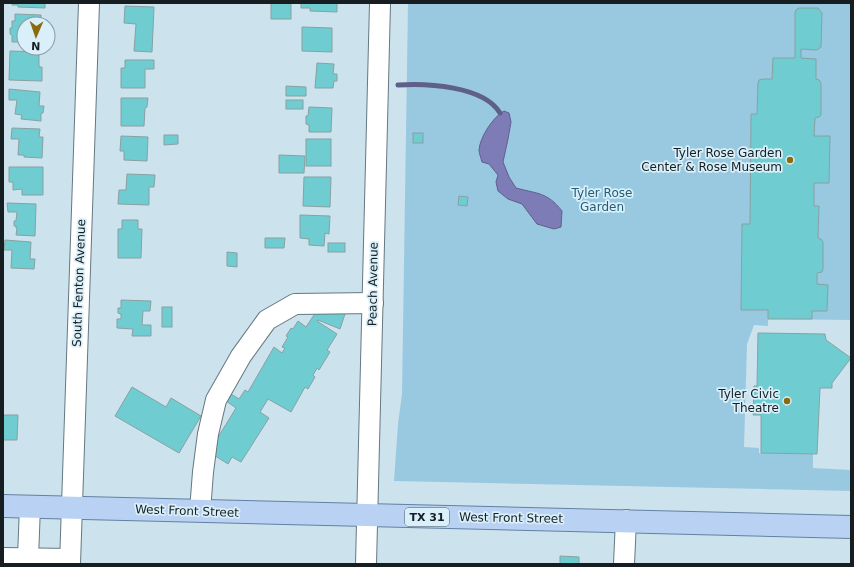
<svg xmlns="http://www.w3.org/2000/svg" width="854" height="567" viewBox="0 0 854 567" font-family="'DejaVu Sans',sans-serif">
<style>
.green{fill:#99c9e0}
.water{fill:#7d7cb7;stroke:#5e608a}
.lines{fill:none;stroke-linecap:round;stroke-linejoin:round}
.stream{stroke:#5e608a;stroke-width:5}
.building{fill:#6fcdd1;stroke:#88a1a2}
.minor-casing{stroke:#647881;stroke-width:22}
.major-casing{stroke:#6280a4;stroke-width:24}
.minor{stroke:#fff;stroke-width:20}
.major{stroke:#b9d2f3;stroke-width:22}
.poi-dot{fill:#8b6c0d;stroke:#d9effa;stroke-width:1.5}
.labels{text-anchor:middle;dominant-baseline:central;stroke-width:3.5;stroke-linejoin:round;paint-order:stroke}
.shield{fill:#d9effa;stroke:#505d62;stroke-width:1}
.shield-label{font-size:11px;font-weight:bold;fill:#161e21}
.poi-label{font-size:12px;fill:#161e21;stroke:#d9effa;text-anchor:end}
.park-label{font-size:12px;fill:#235e76;stroke:#d9effa}
.street-label{font-size:12px;fill:#161e21;stroke:#d9effa}
</style>
<rect width="100%" height="100%" fill="#cce2ed"/>
<!-- green -->
<path class="green" d="M408 3H851V320L768 319V326L754 325 747 344 744 447 759 448V453L813 454V468L851 470V491L394 481 398 424 402 394Z"/>
<!-- water -->
<path class="water" d="M504 111 509 113 511 122 508 139 503 162 509 177 516 188C538 194 547 192 562 211L561 227 554 229 537 224 522 204 508 199 498 191 496 182 498 175 489 164 482 162C481 158 479 153 479 150 480 137 493 117 504 111Z"/>
<g class="lines">
<!-- stream -->
<path class="stream" d="M398 85C426 83 484 86 500 113"/>
</g>
<!-- building -->
<g class="building">
<path d="M12 3H45V8L18 7V5H12Z"/>
<rect x="271" y="3" width="20" height="16"/>
<path d="M301 3H337V12L310 11V8H301Z"/>
<path d="M125 6 154 7 152 52 134 51 136 24 124 23Z"/>
<path d="M799 8H818L822 13 821 47 817 50 801 49V58L816 59V79L819 80 821 83V115L819 117 815 118 814 136H830L829 183H814V206H819L818 238 821 239 823 242V269L822 272 817 273V284L828 285 827 311H812V319H768V310H741L742 224H750L751 114H757L758 83 759 80 763 79H772L773 58H795V13L796 10Z"/>
<path d="M15 14 41 15V20L43 21V24H24V42H12V35L10 34V28H12V21H15Z"/>
<path d="M302 27 332 28V52L302 51Z"/>
<path d="M10 51 39 52V67H42V81L9 80Z"/>
<path d="M125 60H154V69H145V88H121V68H125Z"/>
<path d="M317 63 334 64 333 74H337V81H334L333 88H315Z"/>
<path d="M286 86 306 87V96H286Z"/>
<path d="M9 89 40 92 39 106H44L43 113H41V121L21 119 22 115 15 114 17 100H9Z"/>
<path d="M121 98H148L147 107 145 108 144 126H121Z"/>
<rect x="286" y="100" width="17" height="9"/>
<path d="M309 107 332 108 331 132H309V125L306 124V116H308Z"/>
<path d="M12 128 40 129 39 137H43L42 158 24 157V155H18L19 139H11Z"/>
<rect x="413" y="133" width="10" height="10"/>
<path d="M164 135H178V144L164 145Z"/>
<path d="M121 136 148 137 147 161 124 160V151H120Z"/>
<rect x="306" y="139" width="25" height="27"/>
<path d="M279 155 305 156 304 173H279Z"/>
<path d="M9 167H43V195H22V189L13 190V182H9Z"/>
<path d="M127 174 155 175 154 187H149V205L118 204 119 190H126Z"/>
<path d="M304 177H331L330 207 303 206Z"/>
<path d="M459 196 468 197 467 206 458 205Z"/>
<path d="M7 203 36 204 35 236 16 235 17 228H16V226H14V221H16L17 212H8Z"/>
<path d="M300 215 330 216 329 234 325 233 324 246 309 245V239L300 238Z"/>
<path d="M122 220H138V229H142L141 258H118V229H122Z"/>
<path d="M265 238H285L284 248H265Z"/>
<path d="M5 240 31 242 30 259H35L34 269 11 268 12 250H4Z"/>
<rect x="328" y="243" width="17" height="9"/>
<path d="M227 252 237 253V267L227 266Z"/>
<path d="M121 300 151 301 150 311H143L142 325H151V336H132L133 329 117 328V319H121V314L118 313V308H121Z"/>
<path d="M324 301 347 308 340 329 318 320 317 321 337 334 327 350 330 352 319 370 317 368 313 375 315 377 308 389 305 387 291 412 268 399 260 412 269 418 241 462 232 457 228 464 209 452 236 408 222 398 226 391 239 399 245 390 248 392 274 347 282 353 285 348 282 347 288 337 286 336 291 328 293 329 298 321 306 327 316 312 320 314Z"/>
<rect x="162" y="307" width="10" height="20"/>
<path d="M758 333 825 334 826 340 851 358 832 383V388H820L817 454 761 453V415H753L754 386H757Z"/>
<path d="M132 387 166 407 171 398 201 416 179 453 115 416Z"/>
<path d="M3 415H18L17 440H3Z"/>
<path d="M560 556 579 557V564H560Z"/>
</g>
<g class="lines">
<!-- minor casing -->
<g class="minor-casing">
<g id="minor">
<path d="M200 511 203 472 208 434 216 400 241 356 267 320 295 304 373 303"/>
<path d="M3 558 70 559"/>
<path d="M28 558 30 506"/>
<path d="M70 564 89 3"/>
<path d="M366 564 380 3"/>
<path d="M624 564 626 520"/>
</g>
</g>
<!-- major casing -->
<g class="major-casing">
<path id="major" d="M3 506 851 527"/>
</g>
<!-- minor -->
<use href="#minor" class="minor"/>
<!-- major -->
<use href="#major" class="major"/>
</g>
<!-- markers -->
<g class="poi-dot">
<circle cx="790" cy="160" r="4"/>
<circle cx="787" cy="401" r="4"/>
</g>
<g class="labels">
<!-- shield labels -->
<rect class="shield" x="405" y="508" width="44" height="18" rx="3"/>
<g class="shield-label">
<text x="427" y="517">TX 31</text>
</g>
<!-- poi labels -->
<g class="poi-label">
<text x="782" y="153">Tyler Rose Garden<tspan x="782" dy="14">Center &amp; Rose Museum</tspan></text>
<text x="779" y="394">Tyler Civic<tspan x="779" dy="14">Theatre</tspan></text>
</g>
<!-- park labels -->
<g class="park-label">
<text x="602" y="193">Tyler Rose<tspan x="602" dy="14">Garden</tspan></text>
</g>
<!-- street labels -->
<g class="street-label">
<text transform="translate(79 283) rotate(-88)">South Fenton Avenue</text>
<text transform="translate(373 284) rotate(-89)">Peach Avenue</text>
<text transform="translate(187 511) rotate(2)">West Front Street</text>
<text transform="translate(511 518) rotate(1)">West Front Street</text>
</g>
</g>
<!-- border -->
<rect width="854" height="567" fill="none" stroke="#161e21" stroke-width="8"/>
<!-- north arrow -->
<g transform="translate(36 36) rotate(182)"><circle r="19" fill="#d9effa" stroke="#8b9ba3"/>
<path d="M0-3L7 15L0 10L-7 15Z" fill="#8b6c0d"/>
<text y="-6" font-size="11" font-weight="bold" text-anchor="middle" fill="#161e21">N</text>
</g>
</svg>
